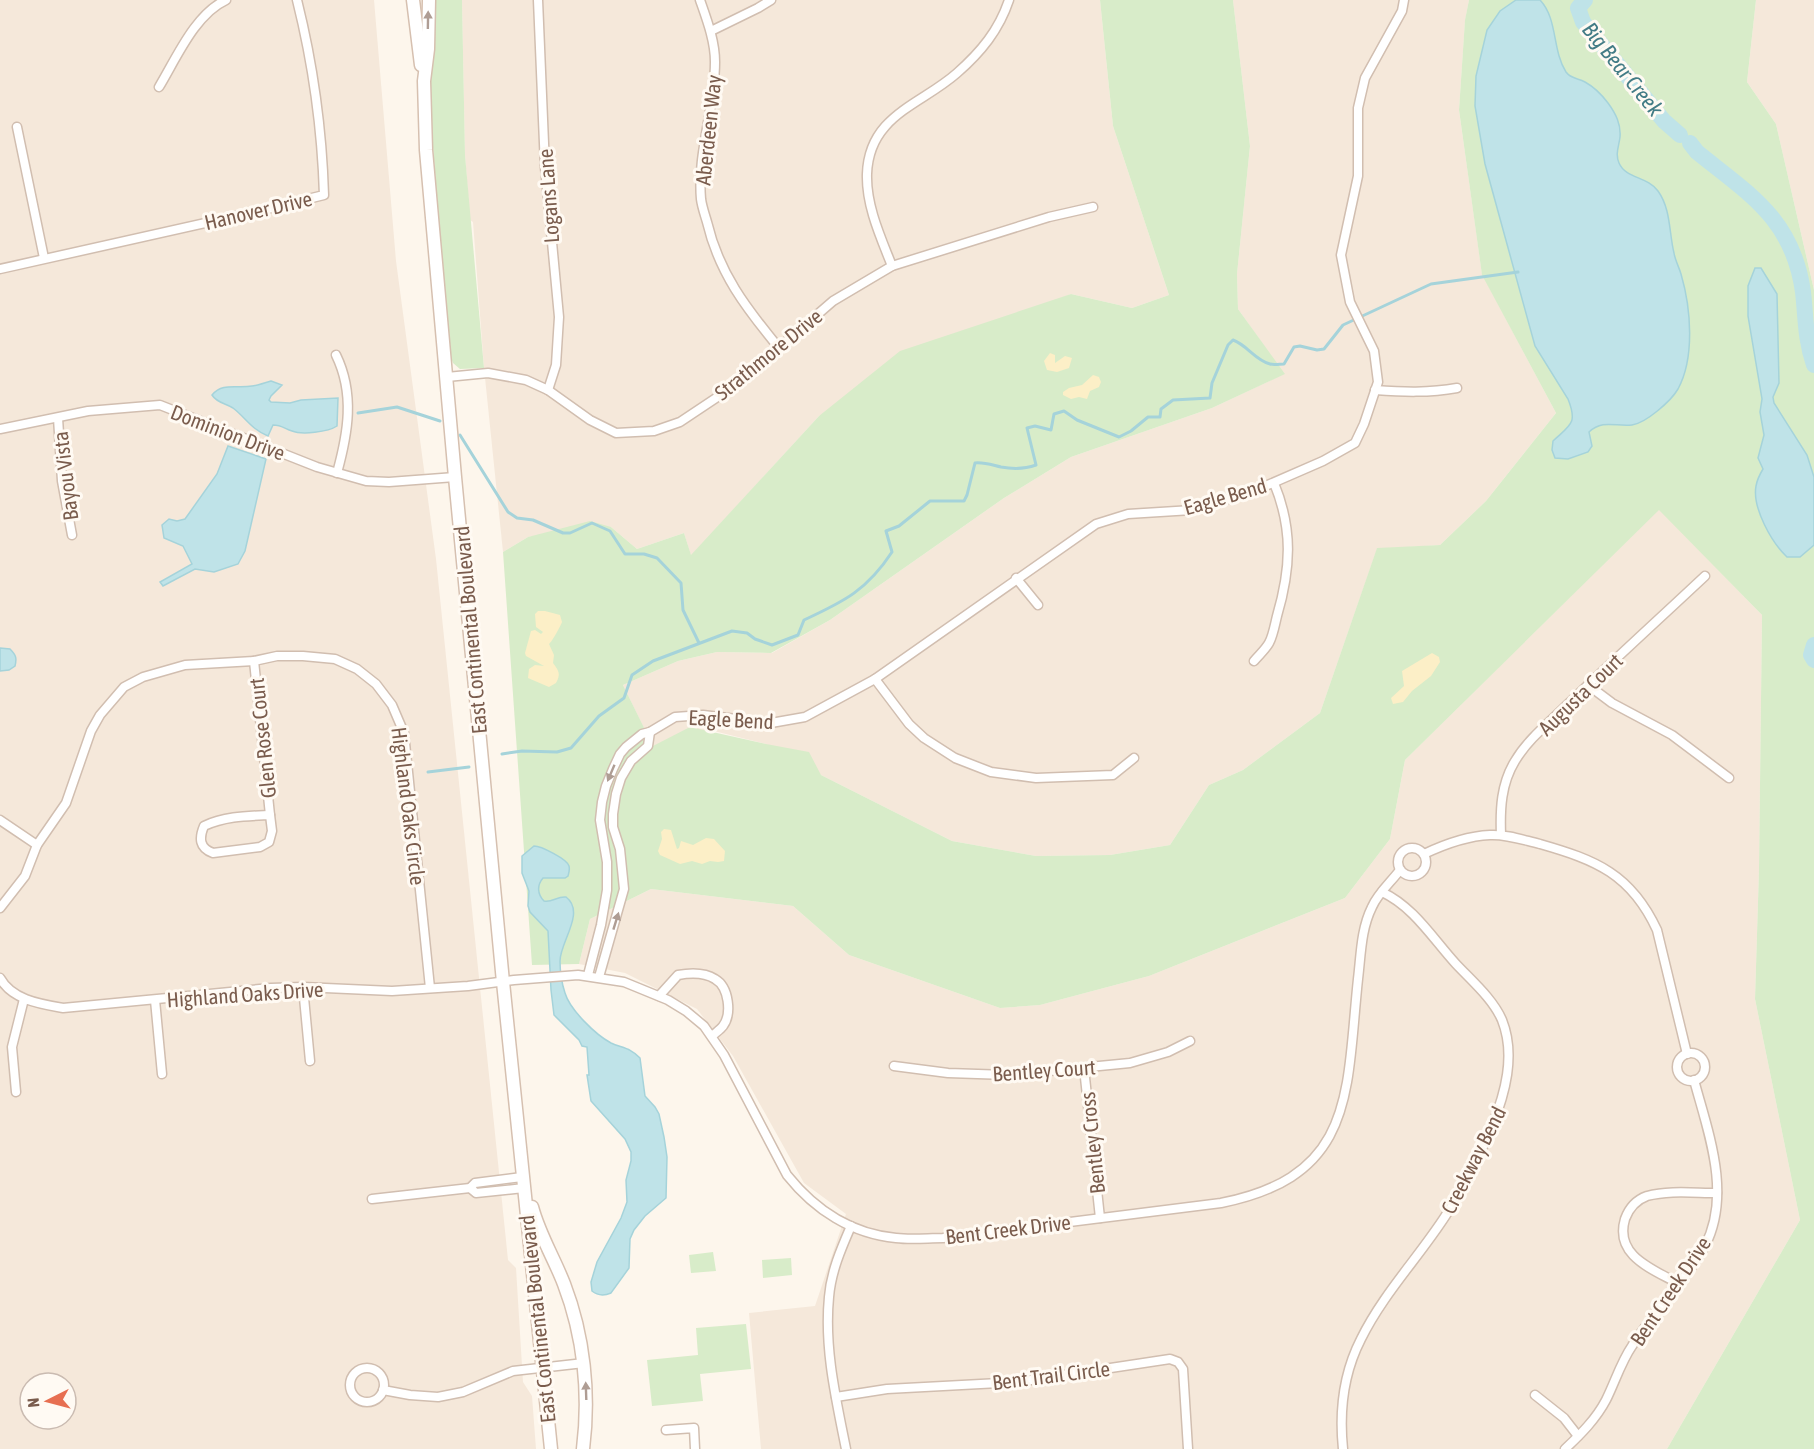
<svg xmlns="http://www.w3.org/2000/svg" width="1814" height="1449" viewBox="0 0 1814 1449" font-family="'Asap Condensed',sans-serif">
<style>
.residential{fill:#f5e8da;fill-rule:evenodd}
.green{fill:#d8ecc9}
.sand{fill:#fcefc7}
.water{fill:#bfe3e8;stroke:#a5d3da;stroke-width:1.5}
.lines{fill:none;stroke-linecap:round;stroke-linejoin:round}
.stream{stroke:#a5d3da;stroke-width:3}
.river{stroke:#bfe3e8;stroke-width:16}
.minor-casing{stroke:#d1beb0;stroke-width:11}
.secondary-casing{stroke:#d6c0b0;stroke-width:15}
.minor{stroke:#fff;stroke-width:8}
.secondary{stroke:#fff;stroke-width:12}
.oneway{fill:#af9d94}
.labels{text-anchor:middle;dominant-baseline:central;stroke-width:6;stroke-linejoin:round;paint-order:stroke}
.street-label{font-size:21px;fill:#7a5c4d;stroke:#fffaf3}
.water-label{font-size:22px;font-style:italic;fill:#437c86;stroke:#fffaf3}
</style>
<rect width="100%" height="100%" fill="#fdf6ec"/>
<!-- residential -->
<g class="residential">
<path d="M0 0H374L396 261 436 559 508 1260 516 1268 523 1382 532 1396 536 1449H0ZM30 1383H66V1419H30Z"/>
<path d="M462 0H1100L1113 126 1169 295 1132 308 1071 294 819 416 691 556 684 533 637 549 611 527 528 537 503 552 484 368 473 222 470 220 465 155Z"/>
<path d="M1233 0H1469L1465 21 1459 110 1482 274 1556 413 1486 501 1440 545 1377 549 1320 713 1243 770 1209 785 1170 845 1110 855 1036 856 952 841 821 775 766 744 710 730 653 747 623 685 678 661 717 652 772 653 830 620 1004 498 1071 457 1212 408 1284 374 1238 309 1237 274 1250 146Z"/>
<path d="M1756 0H1814V290L1776 124 1747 82Z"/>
<path d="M1659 509 1762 615 1759 869 1755 999 1800 1220 1667 1449H761L749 1313 815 1306 846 1214 804 1183 733 1056 697 1009 625 973 579 964 590 919 651 889 793 906 849 955 1000 1008 1040 1005 1149 976 1345 898 1390 839 1405 760Z"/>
</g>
<!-- green -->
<g class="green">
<path d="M434 0H462L465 155 484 368 460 369 453 363 450 355 429 98Z"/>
<path d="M1100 0H1233L1250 146 1237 274 1238 309 1285 374 1212 408 1071 457 1004 498 830 620 771 653 717 652 678 661 623 685 653 746 690 727 766 744 809 752 821 775 952 841 1036 856 1110 855 1170 845 1209 785 1243 770 1320 713 1377 548 1440 545 1486 501 1556 413 1482 275 1459 110 1465 20 1469 0H1756L1747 82 1776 124 1814 290V1449H1667L1800 1220 1755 999 1759 869 1762 615 1659 510 1405 760 1390 839 1345 898 1149 976 1040 1005 1000 1008 849 955 793 906 651 889 590 919 579 964 532 965 503 552 528 537 590 521 611 527 637 549 684 533 691 555 819 416 900 351 1071 294 1132 308 1169 295 1113 126Z"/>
<path d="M713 1252 716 1271 691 1273 689 1255Z"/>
<path d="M791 1258 792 1275 763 1278 762 1260Z"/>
<path d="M746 1324 751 1369 700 1374 703 1401 652 1406 647 1360 698 1355 696 1328Z"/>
</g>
<!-- sand -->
<g class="sand">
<path d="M1050 353 1055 355V363L1065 356 1072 358 1069 368 1057 372 1047 370 1044 361Z"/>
<path d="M1093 375 1099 377 1101 382 1099 387 1090 391 1087 399 1079 397 1071 399 1063 395V392L1069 388 1082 385Z"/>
<path d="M545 611 560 615 562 622C561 625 552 642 549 644L554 655 553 663C559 671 561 674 556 683L549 687 528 678 529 669 535 665 544 666 526 656 525 653 531 631 535 630 541 634 543 632 536 627 535 614 538 611Z"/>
<path d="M1432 653 1439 657 1440 662 1431 676 1412 691 1403 702 1393 704 1391 698 1404 686 1402 671Z"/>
<path d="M664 829 671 830 677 849 679 848 681 841 693 845 706 838 714 839 725 851 724 861 718 862 710 861 702 864 692 861 680 864 660 855 658 851 662 839 661 832Z"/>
</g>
<!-- water -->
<g class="water">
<path d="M1516 0H1540C1558 19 1552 50 1566 72 1571 79 1578 78 1585 82 1594 87 1602 95 1608 103 1616 114 1621 124 1620 137 1619 146 1615 154 1619 163 1626 179 1647 176 1658 191 1671 209 1669 233 1674 253 1675 260 1679 267 1681 274 1691 308 1695 358 1678 389 1671 401 1646 423 1632 425 1616 427 1603 419 1589 432L1592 446 1588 452 1568 459 1555 458 1552 450 1553 441C1570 425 1578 424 1568 399L1535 346 1485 164 1475 106 1476 76 1487 30 1500 11Z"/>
<path d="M1755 268H1761L1777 294 1779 383 1773 397 1774 403 1807 455 1814 477V545L1800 557H1787C1772 543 1752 508 1756 486 1757 480 1760 474 1763 469L1758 458 1764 435 1760 412 1762 399 1748 316V286Z"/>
<path d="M271 381 282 385 271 396 269 400 271 402 290 403 301 400 338 398 337 426C328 432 302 435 292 431 285 429 282 425 273 425L268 436C251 429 246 418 233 408 225 403 217 403 212 395 223 382 237 389 252 386 259 385 265 383 271 381Z"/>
<path d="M228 446 266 459 245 551 238 564 214 572 195 569 163 586 160 582 192 564 183 546 164 538 162 525 169 519 177 521 185 519 217 474Z"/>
<path d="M0 648 10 649C16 655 17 658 15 666L9 670 0 671Z"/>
<path d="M534 846C541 846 567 859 569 866 570 870 569 872 568 876L565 878H543C537 885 537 894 544 901 552 903 557 896 566 897 586 912 560 942 560 961 560 971 562 984 565 993 570 1010 596 1035 611 1043 622 1048 631 1048 640 1058L645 1096 655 1107 659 1114 664 1137 667 1157 666 1198 645 1216 634 1230 630 1239 629 1268 611 1293C604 1296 598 1296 592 1291L591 1282 597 1262 621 1218 627 1202 626 1180 631 1161V1152L625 1139 591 1101 587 1075H589L587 1047 582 1046 579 1040 554 1015 551 990 548 931 530 912 528 906 529 891 522 873V856Z"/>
</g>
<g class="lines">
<!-- stream -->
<g class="stream">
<path d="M358 413 397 407 440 421"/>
<path d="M460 435 508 512 517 518 533 520 563 533H570L592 523 610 531 625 554H644L657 558 681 583 683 610 699 643"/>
<path d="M502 754 522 751 557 752 571 748 599 716 624 698 632 675 653 661 732 631 747 633 755 639 772 645 798 635 804 620C845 601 867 590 892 552L886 531 899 526 930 501H964L967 495 975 463C984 462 992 465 1001 467 1012 469 1025 469 1036 465L1027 428 1035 426 1051 430 1054 414 1064 411 1077 420 1119 437 1131 431 1148 417H1160L1161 409 1173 400 1210 398 1212 383 1228 345 1233 340C1247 345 1255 360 1270 364 1274 365 1280 364 1284 364L1294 347 1300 346 1317 350 1324 349 1343 325 1431 284 1518 272"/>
<path d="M428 772 469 767"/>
</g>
<!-- river -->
<g class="river">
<path d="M1585 0 1578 8 1583 22 1664 121 1680 135"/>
<path d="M1690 143 1697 152C1749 194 1793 219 1803 292 1806 318 1805 339 1814 365"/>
<path d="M1814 645 1811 655 1814 660"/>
</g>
<!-- minor casing -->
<g class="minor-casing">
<g id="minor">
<path d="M538 0 545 167 559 317 556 365 548 390"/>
<path d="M700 0C707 20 715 41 715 62 715 109 697 153 701 199 702 207 705 215 707 222 719 273 746 308 779 348"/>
<path d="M711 31 758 8 771 0"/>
<path d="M159 87C176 59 195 14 226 0"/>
<path d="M17 127 44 258"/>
<path d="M892 266C881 238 866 206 867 174 869 115 921 105 957 73 981 52 999 30 1009 0"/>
<path d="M0 269 259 211 324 195C322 129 313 64 297 0"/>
<path d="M336 355C355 394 348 433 337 473"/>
<path d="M447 377 488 373 526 380 548 390 590 420 616 433 654 431 680 422 737 384 833 301 892 266 1049 217 1093 207"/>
<path d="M1375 390C1403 392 1429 393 1457 388"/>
<path d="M58 418 62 481 72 535"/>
<path d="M0 429 88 411 160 405 317 467 366 481 389 482 455 477"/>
<path d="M1016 578 1038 605"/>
<path d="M254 661 270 815"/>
<path d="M1254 661C1259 655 1265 650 1269 643 1273 636 1275 624 1277 616 1291 568 1293 529 1274 483"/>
<path d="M875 679 909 724 924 738 955 758 991 772 1036 778 1113 775 1134 758"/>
<path d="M1588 685 1612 703 1672 735 1729 778"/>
<path d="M270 815 272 831 269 842 260 847 213 853C199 848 199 838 204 826 225 816 248 816 270 815Z"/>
<path d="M0 820 37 845"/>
<path d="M1501 835C1500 809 1501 784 1515 761 1528 739 1550 722 1568 704 1613 661 1659 619 1705 576"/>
<circle cx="1412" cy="862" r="14"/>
<path d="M1424 854C1445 844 1466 836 1490 835 1507 834 1523 840 1540 844 1596 860 1631 874 1657 930L1687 1054"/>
<path d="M0 908 25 876 37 845 66 803 91 731 100 715 124 687 143 677 185 665 254 661 277 656H303L335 659 357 669 376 684 392 705 404 733 430 988"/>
<path d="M588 975 601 925 607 890V862L600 820 602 802 606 786 613 769 620 754 626 747 642 734 650 732 675 717 703 715 771 723 805 717 875 679 1096 524 1128 514 1192 510 1254 491 1323 461 1355 443 1364 424 1378 382 1374 351 1350 302 1341 255 1358 176V108L1365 78 1402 11 1404 0"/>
<path d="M599 977 624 889 620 849 613 827V814L616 794 621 778 631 761 648 746 650 732"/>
<path d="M0 978C12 1000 40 1004 63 1008L271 988 303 987 392 991 468 986 514 980 578 975 624 982 668 1000 686 1011 704 1026 724 1055 787 1175C815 1210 852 1234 896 1238 912 1240 928 1238 943 1238L1221 1203C1356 1176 1346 1092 1358 979 1361 954 1361 929 1372 907 1378 893 1391 882 1400 870"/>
<path d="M303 987 310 1061"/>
<path d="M659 996 678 975C689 973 704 972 715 979 729 987 732 1014 723 1026 720 1030 715 1033 712 1036"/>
<path d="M155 1000 162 1074"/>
<circle cx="1691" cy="1067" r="14"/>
<path d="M894 1066 948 1073 1007 1075 1130 1063 1168 1052 1190 1041"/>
<path d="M1084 1068 1100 1218"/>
<path d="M16 1092 12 1047 24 999"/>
<path d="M470 1188 476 1193 524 1188"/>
<path d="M372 1199 470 1188 475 1183 522 1177"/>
<path d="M1679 1284C1653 1269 1614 1256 1625 1219 1629 1208 1636 1200 1647 1196 1669 1190 1694 1193 1717 1193"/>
<circle cx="367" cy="1385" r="17"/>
<path d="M383 1390 410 1395 438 1397 463 1392 513 1371 584 1363"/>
<path d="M1535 1395 1564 1418 1578 1436"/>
<path d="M836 1397 887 1389 1018 1382 1170 1359 1178 1362 1183 1369 1188 1449"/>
<path d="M666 1430 694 1428 695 1449"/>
<path d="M846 1449C836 1399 824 1348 829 1297 831 1272 841 1249 851 1226"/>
<path d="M1343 1449C1339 1410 1343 1374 1361 1339 1383 1294 1419 1257 1446 1215 1465 1187 1479 1157 1492 1126 1505 1094 1516 1055 1502 1020 1493 999 1472 981 1456 964 1433 939 1414 907 1382 892"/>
<path d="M1565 1449C1581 1434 1596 1419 1606 1400 1615 1382 1621 1362 1632 1346 1654 1311 1685 1282 1705 1246 1732 1194 1708 1132 1694 1080"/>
</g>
</g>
<!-- secondary casing -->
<g class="secondary-casing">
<g id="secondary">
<path d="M413 0 421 65"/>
<path d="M429 0 428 49 424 81 426 150 455 477 503 982 551 1449"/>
<path d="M532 1207C539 1234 554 1258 564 1284 584 1336 590 1394 583 1449"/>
</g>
</g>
<!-- minor -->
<use href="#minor" class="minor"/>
<!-- secondary -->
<use href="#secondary" class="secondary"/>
</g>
<!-- one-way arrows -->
<defs><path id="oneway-solid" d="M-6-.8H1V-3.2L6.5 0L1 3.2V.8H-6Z" transform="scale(1.5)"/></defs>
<g class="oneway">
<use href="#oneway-solid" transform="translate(428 20) rotate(-89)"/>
<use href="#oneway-solid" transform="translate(611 773) rotate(113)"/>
<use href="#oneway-solid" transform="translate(616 921) rotate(-73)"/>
<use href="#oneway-solid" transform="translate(586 1391) rotate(-92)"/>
</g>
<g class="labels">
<!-- street labels -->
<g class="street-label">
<text transform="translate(708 130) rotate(-84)">Aberdeen Way</text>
<text transform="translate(548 196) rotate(-94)">Logans Lane</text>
<text transform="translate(258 210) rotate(-13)">Hanover Drive</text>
<text transform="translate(768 354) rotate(-39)">Strathmore Drive</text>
<text transform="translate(228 432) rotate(21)">Dominion Drive</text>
<text transform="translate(65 476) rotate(-97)">Bayou Vista</text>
<text transform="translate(1225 496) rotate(-16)">Eagle Bend</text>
<text transform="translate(470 630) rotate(-95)">East Continental Boulevard</text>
<text transform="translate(1580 694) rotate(-44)">Augusta Court</text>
<text transform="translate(731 719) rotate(3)">Eagle Bend</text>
<text transform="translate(262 738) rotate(-96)">Glen Rose Court</text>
<text transform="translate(409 806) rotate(83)">Highland Oaks Circle</text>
<text transform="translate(245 994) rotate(-4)">Highland Oaks Drive</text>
<text transform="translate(1044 1070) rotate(-4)">Bentley Court</text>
<text transform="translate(1092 1143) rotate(-96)">Bentley Cross</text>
<text transform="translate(1473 1160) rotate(-63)">Creekway Bend</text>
<text transform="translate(1008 1229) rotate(-7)">Bent Creek Drive</text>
<text transform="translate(1670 1291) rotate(-56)">Bent Creek Drive</text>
<text transform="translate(537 1319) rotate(-96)">East Continental Boulevard</text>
<text transform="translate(1051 1375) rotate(-7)">Bent Trail Circle</text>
</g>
<!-- water labels -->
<g class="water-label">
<text transform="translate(1623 69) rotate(51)">Big Bear Creek</text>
</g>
</g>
<!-- north arrow -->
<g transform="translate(48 1401) rotate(264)"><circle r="28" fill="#fffaf3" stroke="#cabbb1" stroke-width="1.5"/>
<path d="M0-4.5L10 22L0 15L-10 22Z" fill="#e76f51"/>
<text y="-9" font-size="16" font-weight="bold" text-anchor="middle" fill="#7a5c4d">N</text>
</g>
</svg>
